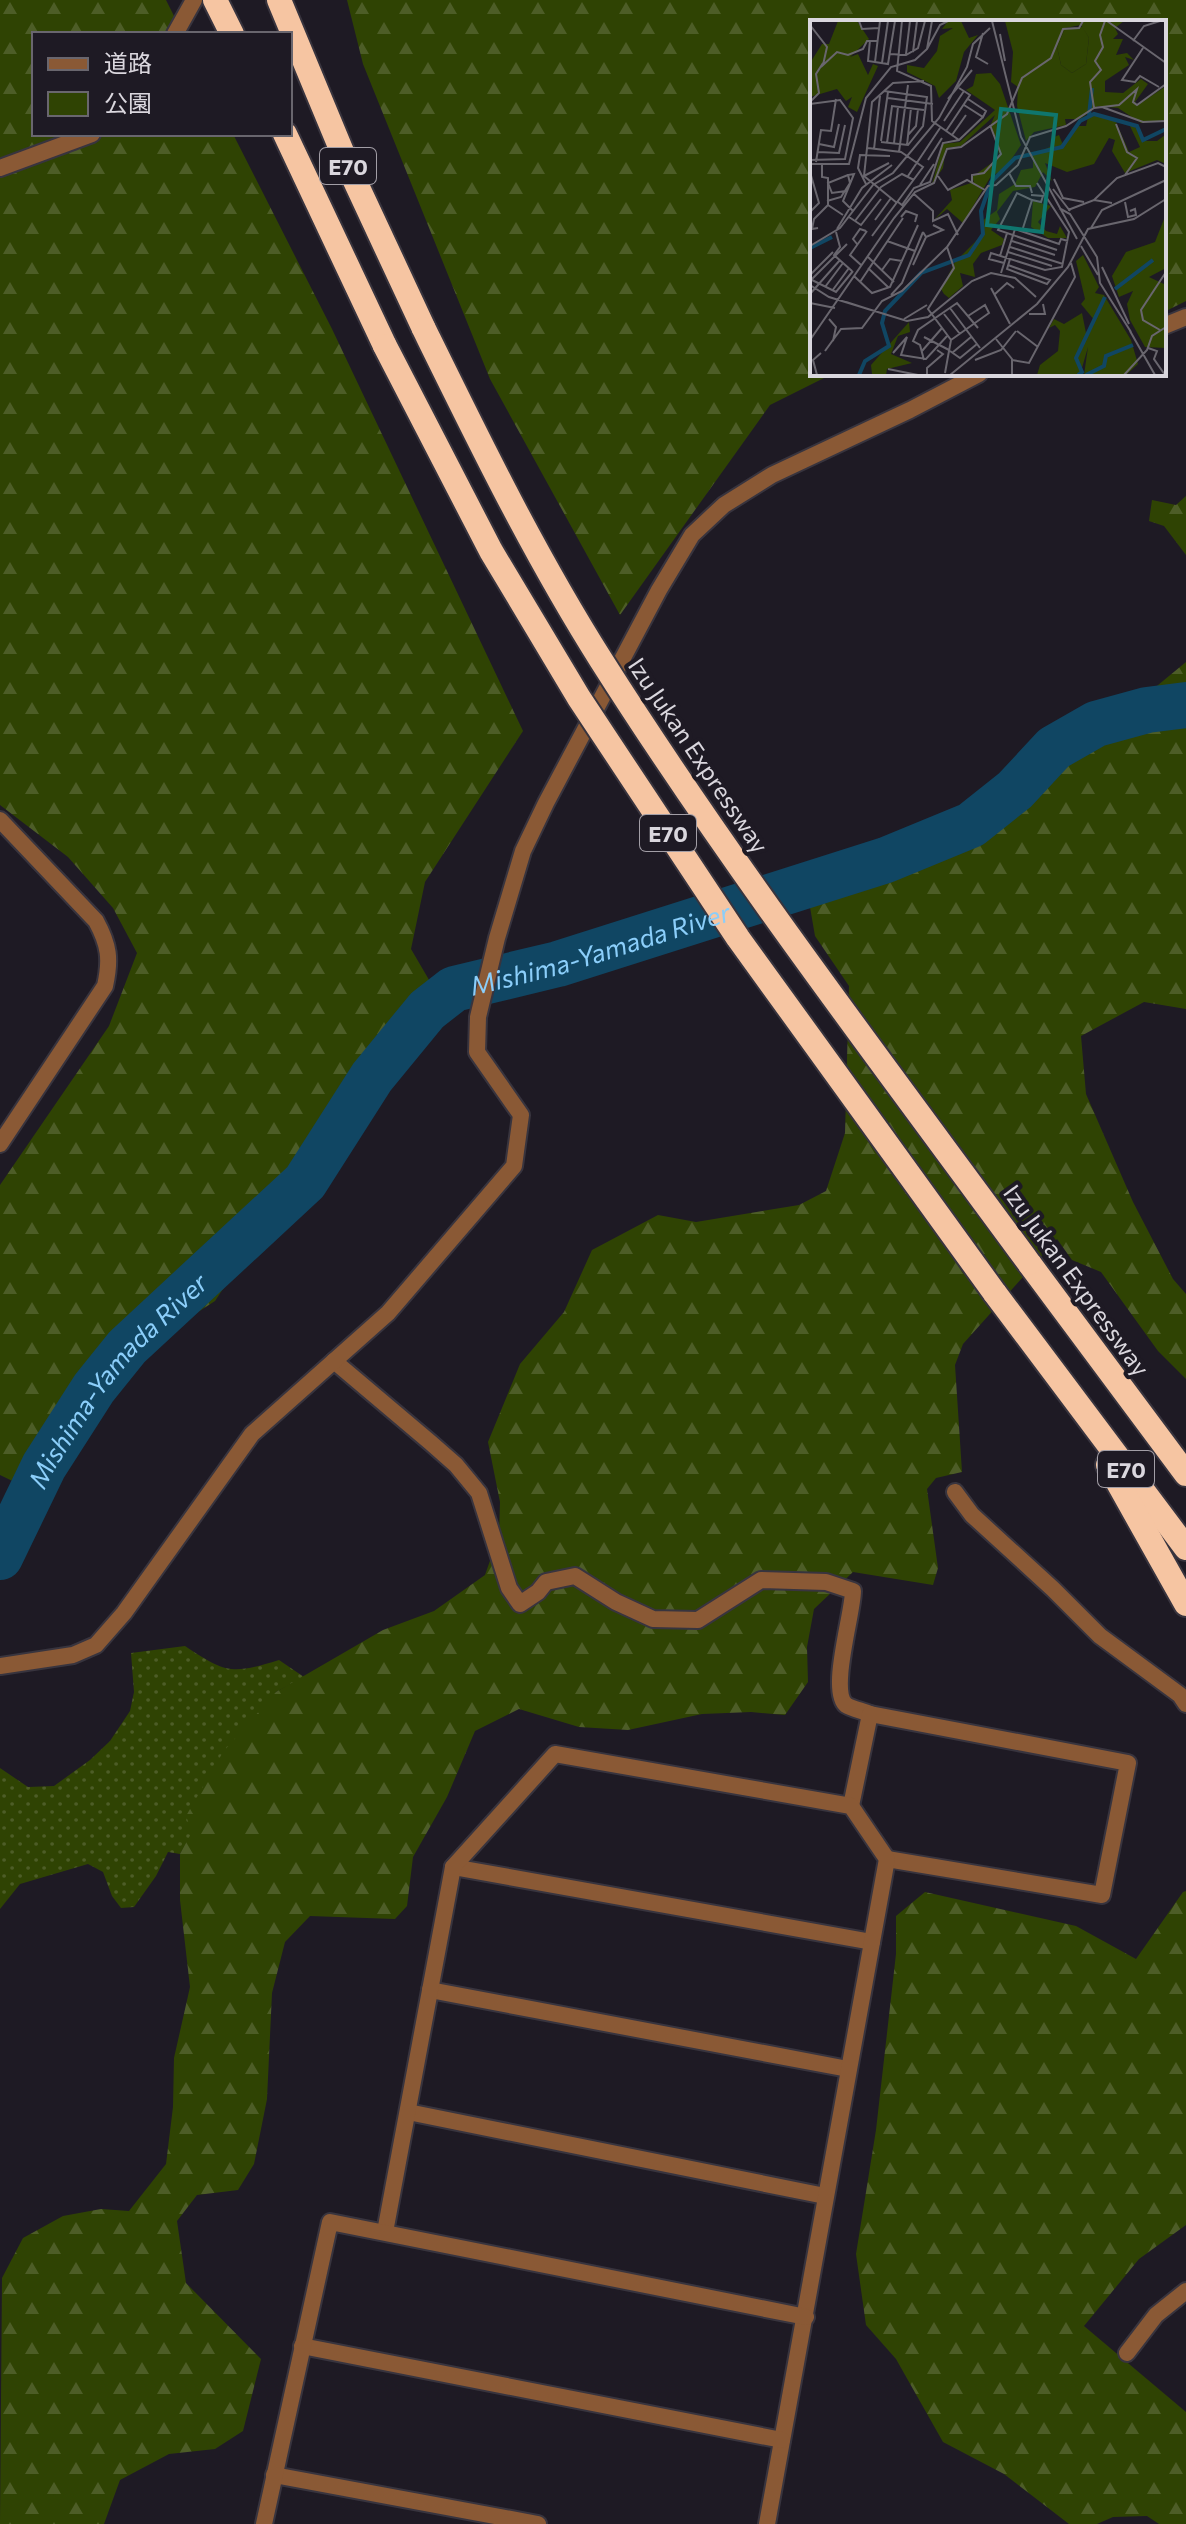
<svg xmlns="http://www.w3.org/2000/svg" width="1186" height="2524" viewBox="0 0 1186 2524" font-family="Commissioner,'Noto Sans JP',sans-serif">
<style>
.green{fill:url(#green-dots)}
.forest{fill:url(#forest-firs)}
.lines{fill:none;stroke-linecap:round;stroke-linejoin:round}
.river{stroke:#104663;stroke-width:46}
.minor-casing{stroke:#38343e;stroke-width:20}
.motorway-casing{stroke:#38343e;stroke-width:28}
.minor{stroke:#8a5935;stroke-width:16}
.motorway{stroke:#f6c5a2;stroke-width:24}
.motorway-bridge-casing{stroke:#38343e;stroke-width:28;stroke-linecap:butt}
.motorway-bridge{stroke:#f6c5a2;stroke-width:24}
.labels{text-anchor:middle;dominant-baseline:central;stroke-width:8;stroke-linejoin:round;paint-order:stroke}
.shield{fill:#1e1a24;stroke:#a29ea6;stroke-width:2}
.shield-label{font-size:22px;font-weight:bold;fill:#dad7de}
.street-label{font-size:24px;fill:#dad7de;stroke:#1e1a24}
.water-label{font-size:26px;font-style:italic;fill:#8bcefa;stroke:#1e1a24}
.inset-river{fill:none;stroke:#104663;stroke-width:4}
.inset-road{fill:none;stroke:#69666e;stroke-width:2}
.view{fill:#0f766e;fill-opacity:0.15;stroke:#0f766e;stroke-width:4}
.inset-edge{fill:none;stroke:#dad7de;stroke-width:4}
</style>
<defs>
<pattern id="green-dots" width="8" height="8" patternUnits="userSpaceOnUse" patternTransform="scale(2)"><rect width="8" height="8" fill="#2f4303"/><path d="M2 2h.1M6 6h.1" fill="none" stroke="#4d5d27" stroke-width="1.8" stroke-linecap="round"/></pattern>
<pattern id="forest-firs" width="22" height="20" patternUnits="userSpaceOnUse" patternTransform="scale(2)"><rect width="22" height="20" fill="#2f4303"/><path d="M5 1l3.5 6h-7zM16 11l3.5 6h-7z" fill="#4d5d27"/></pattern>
</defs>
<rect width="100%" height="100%" fill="#1e1a24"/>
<!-- green -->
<path class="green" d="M185 1646C226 1673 231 1675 279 1660L304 1677 276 1692 180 1854 168 1852 156 1876 134 1907 121 1908 112 1896 103 1872 88 1864 20 1884 0 1909V1768L28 1787 54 1786 90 1760 110 1741 130 1711 134 1692 131 1653Z"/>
<!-- forest -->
<g class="forest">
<path d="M0 0H166L183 34H34V134H233L332 329 523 731 425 882 411 949 432 985 375 1060 215 1301 90 1382 25 1487 0 1475V1185L109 1026 137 953 113 908 68 857 0 805Z"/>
<path d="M347 0H1186V301L1164 312V22H812V374H832L770 405 620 615 490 379 363 64Z"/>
<path d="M1186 496V555L1164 526 1149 521 1152 500 1176 505Z"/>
<path d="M1186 662V1009L1144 1002 1081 1036 1086 1094 1133 1202 1173 1279 1186 1294V1379L1158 1351 1101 1272 1072 1260 1057 1239 963 1344 955 1365 962 1472 936 1478 927 1489 938 1568 933 1585 853 1572 814 1609 807 1647 808 1682 785 1715 751 1712 702 1714 628 1730 579 1727 519 1709 475 1731 447 1797 413 1857 407 1906 395 1919 310 1916 285 1942 272 1993 267 2099 254 2164 238 2190 197 2195 177 2221 186 2283 261 2359 243 2431 215 2449 169 2454 120 2480 104 2524H0L2 2278 23 2238 63 2216 101 2209 129 2211 166 2164 173 2107 174 2058 190 1987 180 1900V1854L192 1832 186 1816 223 1752 276 1692 383 1630 434 1611 485 1575 499 1535 500 1502 488 1442 520 1364 564 1312 592 1250 658 1215 696 1222 799 1205 826 1191 845 1133 849 986 815 936 810 907 835 895 866 889 916 852 1050 774Z"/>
<path d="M1186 1891V2225L1139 2259 1084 2326 1186 2412V2524H1159L1147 2516 1113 2517 1097 2524H1069L1004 2474 943 2442 896 2359 866 2325 856 2254 876 2130 896 1954V1916L925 1892 1076 1926 1136 1959 1183 1892Z"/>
</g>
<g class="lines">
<!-- river -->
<path class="river" id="s1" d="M0 1557 44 1466 94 1388 127 1347 305 1182 372 1077 427 1010 454 989 558 964 886 860 971 825 1015 790 1054 748 1096 724 1147 710 1186 705"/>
<!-- minor casing -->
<g class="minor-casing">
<g id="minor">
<path d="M175 34 194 0"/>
<path d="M0 168 92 134"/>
<path d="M1164 326 1186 317"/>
<path d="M0 820 96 921C109 945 111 959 105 986L0 1144"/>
<path d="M334 1361 431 1443 456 1465 479 1493 509 1588 520 1604 538 1592 546 1582 575 1576 616 1602 653 1619 698 1620 761 1580 826 1582 853 1591C853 1613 829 1691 846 1705 852 1709 864 1711 870 1714"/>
<path d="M955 1492 972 1515 1053 1589 1100 1636 1180 1695 1186 1704"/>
<path d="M0 1666 73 1655 96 1645 124 1613 252 1434 388 1313 514 1166 521 1115 477 1052 478 1017 497 938 523 851 546 803 659 590 692 535 724 505 772 475 910 410 979 374"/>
<path d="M851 1806 870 1714 1128 1763 1102 1895 887 1859"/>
<path d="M453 1867 872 1942"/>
<path d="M430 1990 848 2069"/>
<path d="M408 2112 825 2196"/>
<path d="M385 2232 453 1867 555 1754 851 1806 887 1859 767 2524"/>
<path d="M302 2346 782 2440"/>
<path d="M1127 2353 1156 2315 1186 2291"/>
<path d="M274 2475 538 2524"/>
<path d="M264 2524 330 2222 806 2317"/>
</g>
</g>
<!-- motorway casing -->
<g class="motorway-casing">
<g id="motorway">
<path d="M215 0 232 34"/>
<path d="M279 0 348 166 424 329"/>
<path d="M285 134 385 346"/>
<path d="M1029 1263 1186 1474"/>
<path d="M994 1292 1186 1548"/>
<path d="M1108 1465 1186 1604"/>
</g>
</g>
<!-- minor -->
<use href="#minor" class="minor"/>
<!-- motorway -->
<use href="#motorway" class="motorway"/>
<!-- motorway-bridge casing -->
<g class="motorway-bridge-casing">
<g id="motorway-bridge">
<path d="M424 329C479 441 534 554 601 660 733 868 883 1064 1029 1263"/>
<path d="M385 346 491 551 579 698 738 938 994 1292"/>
</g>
</g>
<!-- motorway-bridge -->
<use href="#motorway-bridge" class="motorway-bridge"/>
</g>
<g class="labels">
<!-- shield labels -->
<g class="shield">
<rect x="320" y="148" width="56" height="36" rx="6"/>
<rect x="640" y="815" width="56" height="36" rx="6"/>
<rect x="1098" y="1451" width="56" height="36" rx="6"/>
</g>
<g class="shield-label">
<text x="348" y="166">E70</text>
<text x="668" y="833">E70</text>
<text x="1126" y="1469">E70</text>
</g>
<!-- street labels -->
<g class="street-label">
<text transform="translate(699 755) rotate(56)">Izu Jukan Expressway</text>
<text transform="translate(1077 1280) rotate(54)">Izu Jukan Expressway</text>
</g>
<!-- water labels -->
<g class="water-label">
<text stroke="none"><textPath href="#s1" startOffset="886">Mishima-Yamada River</textPath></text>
<text stroke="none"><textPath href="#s1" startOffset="214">Mishima-Yamada River</textPath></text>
</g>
</g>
<!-- overview -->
<g transform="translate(810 20)">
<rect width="356" height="356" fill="#1e1a24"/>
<path d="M273 7 279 18 276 44 262 53 251 45 247 27 255 8Z" fill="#2f4303"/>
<path d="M28 1H47L59 19 40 37 48 34 58 55 63 44 68 46 47 92 38 87 42 77 36 81 27 69 0 77V43L12 24H19ZM138 1H151L159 18 168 15 154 32 146 61 129 78 125 66 97 52V45L114 48 127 31 130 16 143 8 132 9ZM195 1H314L305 8 308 14 303 19H313L306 35 317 33 324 40 315 37 319 45 295 61V72L313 73 331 59 338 64 325 82 328 85 356 66V100L331 103 308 88 288 86 270 99H255L256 105 224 112 216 121 207 86 208 67 201 62 203 32ZM271 5 279 18 276 44 262 53 251 45 247 27 255 8ZM181 53 190 64 211 125 194 150 181 156 153 203 137 189 124 200 142 180 140 170 164 162 162 157 190 137 181 104 185 95 151 126 136 128 133 148 122 164 133 124 150 122 185 90 156 70 163 66 166 54ZM289 95 305 100 319 132 330 127 319 104 328 107 332 121H347L355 115 356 144 347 140 315 153 302 131 305 120 299 118 284 144 257 152 235 143 242 161 233 152 225 167 203 171 187 192 190 199 181 210 194 219 192 225 171 233 163 244 165 257 150 253 153 266 139 278 134 274 131 269 145 242 171 216 172 201 187 190 189 174 205 164 211 150 223 148V135L242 126V118L249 115 253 125 268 106H276L278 97ZM223 181 241 186 228 202 236 211 247 214 250 206 257 218H238L221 207ZM356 194V248L339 257 356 265V328L335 327 320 300 317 284 323 271 309 277 302 256 316 232 345 222ZM273 235 289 267 285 273 294 275 321 320 328 344 316 355H274L278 327 270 355H227L230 345 248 331 250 311 245 305 239 308 244 299 254 304 272 293 277 318 285 301 271 284 275 279 266 241ZM99 302 100 312 88 316 81 334 102 343 77 349 76 355 62 354 61 345Z" fill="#2f4303" fill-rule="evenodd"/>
<path class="inset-river" d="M279 95 282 68M0 228 22 217M305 269 343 240M49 355 55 341 79 326 72 303 75 291 111 253 159 235 173 214 171 191 181 162 205 138 252 127 270 101 284 94 327 106 333 120 356 109M268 355 272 352 266 338 295 277M276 355 294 346 296 336 323 325"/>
<path class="inset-road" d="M49 1 52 9 69 8M92 1 87 51 121 66 122 101 149 120M182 1 211 117 267 219M297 1 356 43M0 5 17 27 13 45 27 32 38 35 53 29 57 21H67M173 13 166 37 178 44M190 14 195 41M60 20 58 41 78 44 85 1M323 21 334 6 350 1M333 28 312 60 325 62 330 56 349 67M117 29 130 5 138 1M103 32 107 1M80 34 96 35 108 28 115 1M96 34 100 1M65 42 70 1M72 43 78 1M78 78 123 84M138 79 162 50M0 82 9 73 6 54 13 43M0 84 30 80 43 98 35 139 0 140M154 85 173 97 176 91 158 79M292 87 333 102 356 101M284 88 280 62 291 50 285 41 293 27 290 15 295 1M134 101 154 71M306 104 317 132 327 138 315 155M136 111 160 75 149 68M98 115 106 106 108 89M142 115 156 95M71 121 78 72M71 122 98 125 113 106 117 77 74 71M77 123 82 86 114 90M84 123 88 87M9 124 24 127 29 104M97 125 101 88M58 128 91 132 113 147 62 216M64 129 70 76M8 132 29 133 35 105M89 132 98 65M118 140 132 118M6 142 11 110 21 111 26 79M0 144H39L56 78 81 47 105 40 117 29 122 1M12 145V157L18 158V185L33 195M0 152 9 183 0 192M199 153 206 166H220L222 173M54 156 79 143M98 156 130 108M128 156 138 170 157 160 175 170M244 159 253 178 274 182M162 162V155L174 153 191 134 180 105M56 164 48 148 50 135 80 136M110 165 124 144M243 169 260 191M36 171 22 173 18 163 38 155M104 174 123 191V201L138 194 148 215M221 175 233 176 231 182 222 180M284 180 307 158 348 143 356 147M17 181 31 177 40 163 38 155 44 154 33 181 43 191M88 182 92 185 104 168 120 162 133 123 149 120 173 97M315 182 318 197 326 195 325 189 320 191M87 183 54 156 62 82 83 63 114 61M249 188 260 194 287 237 290 263 321 312M258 190 284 180 302 183M39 197 51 205 71 179M91 197 96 191 107 195 105 202M65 200 81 178M45 201 71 167 92 154 104 160M8 208 2 209 4 199 18 185M281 208 292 190 356 160M27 209 52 168 82 145M212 211 222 180 207 173 188 210 247 230M26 212 30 227 24 235 42 251M113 212 116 217 133 210 123 205M77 221 105 231M202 221 245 235M47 224 43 219 50 209 56 211M0 226 30 208 63 165 83 153 129 98 157 47 163 24 180 8M271 226 288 255M200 227 253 244M198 232 242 246M57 236 84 262M190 236 197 213M194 243 179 239 181 233 235 250 252 247 259 212 227 163M51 245 40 235 57 211M103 245 116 217M198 245 240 260 237 264 197 249 200 239M292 247 319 304M58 248 79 268M72 250 80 239 92 241M191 253 205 209 249 224 251 219 258 221M0 255 23 232M44 256 62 273 80 267 108 205M0 259 26 272 43 251M1 260 37 224M50 262 93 198M0 265 19 277 97 301 118 297 162 261 181 253 205 258 226 277M15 267 33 243M181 268 200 304M22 271 39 248M0 274 30 240M185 274 197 263 204 268M81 275 92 263 113 212M36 282 61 290M0 283 25 288M140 288 170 328M134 294 150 314M219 294H235L233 284M19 299 26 307 23 321M94 299 117 285M350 310 333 300 331 290 356 252M207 311 228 327M320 311 345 355M114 317 139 330M186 319 202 339V355M0 320 84 198 105 172 124 163 137 129 151 127 197 94 212 58 241 38 253 9 269 8 273 1M141 320 179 293 175 285 158 296M338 328 347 331 344 339 355 355M15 331 31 309 52 308 72 281 92 271 137 227 178 166 186 165 208 145 220 117 256 106 284 88 309 85 327 69 323 82 327 85 356 64M112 331 132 308M140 331 150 338 167 324M83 333 97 317 91 335 116 339 138 315M142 333 161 317M114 340 110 325 103 321 108 310 147 283 168 308M165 340 191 330 206 311M202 340 219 343 265 257 261 243M78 349 108 355M135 353 141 320 118 289 144 248 137 227M7 355 3 340 11 333M117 355V348L133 334 127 330M140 355 227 284 258 247 278 209 324 199 356 179M314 355 337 330 342 316 356 307"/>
<path class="view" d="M191 89 246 95 232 212 177 205Z"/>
<rect width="356" height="356" class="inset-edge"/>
</g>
<!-- legend -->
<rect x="32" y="32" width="260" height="104" fill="#1e1a24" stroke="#69666e" stroke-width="2"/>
<rect x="48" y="58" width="40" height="12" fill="#8a5935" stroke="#69666e" stroke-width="2"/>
<text x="104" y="72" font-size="24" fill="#dad7de">道路</text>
<rect x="48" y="92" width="40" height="24" fill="#2f4303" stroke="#69666e" stroke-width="2"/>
<text x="104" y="112" font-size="24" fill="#dad7de">公園</text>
</svg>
